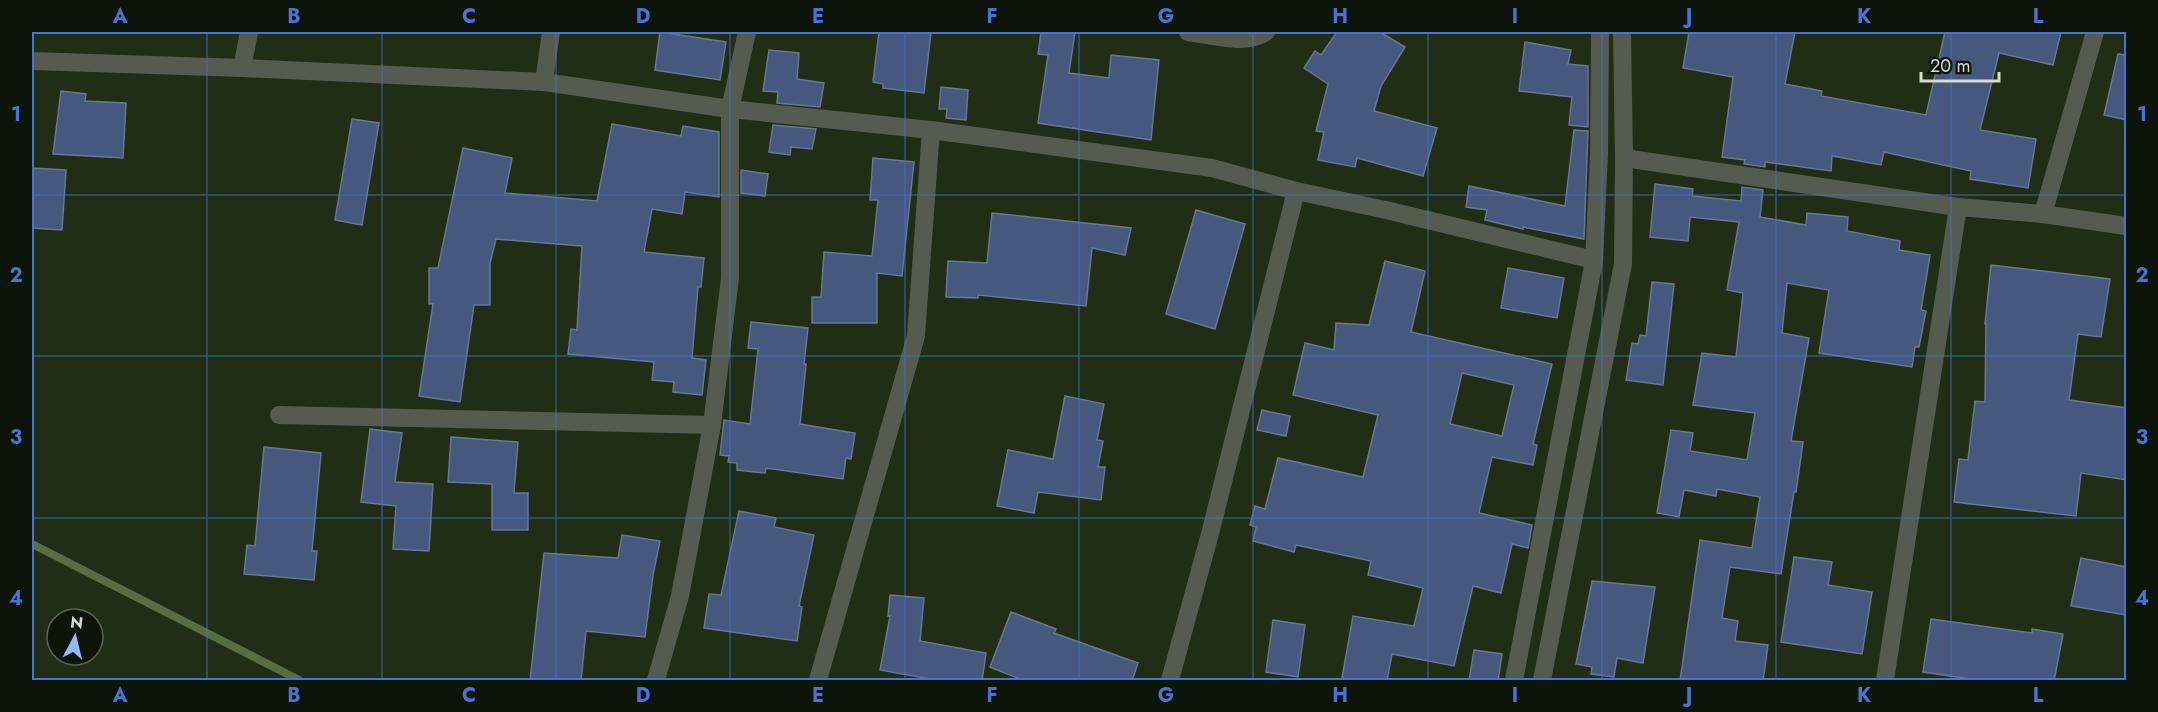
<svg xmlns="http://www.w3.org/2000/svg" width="2158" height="712" viewBox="0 0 2158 712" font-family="Jost,sans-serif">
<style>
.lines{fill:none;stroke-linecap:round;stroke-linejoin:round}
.stream{stroke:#566d46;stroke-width:8}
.building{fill:#46587e;stroke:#687794;stroke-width:1.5;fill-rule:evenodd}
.minor{stroke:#545b4f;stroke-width:18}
.grid{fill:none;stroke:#4a72d5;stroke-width:1.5;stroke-opacity:0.55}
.neatline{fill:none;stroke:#4a72d5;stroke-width:2}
.grid-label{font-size:20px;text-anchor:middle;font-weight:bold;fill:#4a72d5}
</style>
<rect width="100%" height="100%" fill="#1f2e14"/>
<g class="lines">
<!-- stream -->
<path class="stream" d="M32 544 299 680"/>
</g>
<!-- building -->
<g class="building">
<path d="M660 32 726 42 720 80 655 70Z"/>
<path d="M879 32H931L924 93 883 88V84L873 82Z"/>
<path d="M1041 32H1075L1069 73 1109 78 1111 55 1159 60 1151 140 1038 123 1048 55 1038 54Z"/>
<path d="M1337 32H1380L1405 47 1381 86 1374 111 1437 128 1423 176 1357 158 1355 167 1318 160 1324 132 1316 131 1328 84 1304 68 1315 51 1321 55Z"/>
<path d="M1689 32H1795L1785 84 1822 91 1821 96 1926 115 1945 32H2061L2053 65 1999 53 1980 130 2036 139 2028 188 1970 179 1971 171 1884 152 1881 165 1832 156 1831 171 1765 162V167L1744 164 1745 160 1722 157 1733 77 1683 68Z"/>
<path d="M1525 42 1571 50 1568 64 1588 66V127L1569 125 1572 97 1519 91Z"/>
<path d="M769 50 799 53 797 79 824 83 820 107 777 103 778 92 763 91Z"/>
<path d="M2118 54 2127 55V120L2104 115Z"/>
<path d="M941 87 968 90 966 120 946 118 947 109H939Z"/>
<path d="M61 91 86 94 85 101 126 103 123 158 53 154Z"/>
<path d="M352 119 379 123 362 225 335 220Z"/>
<path d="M612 124 681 136 683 126 719 132V197L685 192 682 214 652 209 644 252 704 258 701 287H698L692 358 706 360 702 395 673 392 674 382 652 380 654 362 568 354 571 329 577 330 582 246 496 239 490 263V305H474L460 402 419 396 433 304H429V268H438L463 148 512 158 505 193 597 201Z"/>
<path d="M773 125 816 129 812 149 791 147 790 155 769 152Z"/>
<path d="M1574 130 1588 131 1584 239 1523 227V229L1485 220 1487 210 1466 207 1469 186 1565 206Z"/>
<path d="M873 158 914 162 902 276 877 273V323H812V297H821L824 252 872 256 878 200H870Z"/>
<path d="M32 168 66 170 62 230 32 228Z"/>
<path d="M741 170 768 174 765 196 741 193Z"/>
<path d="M1655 184 1693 189 1692 196 1741 201 1742 187 1763 190 1760 217 1806 225 1807 213 1848 217 1847 231 1900 241 1899 250 1930 255 1921 310 1926 311 1919 347H1915L1912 367 1819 353 1829 290 1787 283 1782 333 1809 338 1791 441 1803 442 1796 492H1794L1781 574 1730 567 1722 618 1738 621 1735 641 1768 645 1763 681H1680L1700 540 1752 548 1760 497 1717 489 1716 496 1684 490 1679 517 1657 513 1671 430 1693 433 1690 451 1747 460 1755 413 1693 405 1702 353 1736 357 1743 293 1727 290 1739 222 1690 217 1688 241 1650 237Z"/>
<path d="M1196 210 1245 224 1215 329 1166 314Z"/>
<path d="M992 213 1131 228 1125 255 1092 248 1086 306 978 295V298L946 297 948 261 987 263Z"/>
<path d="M1385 261 1425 271 1411 332 1552 364 1533 444 1537 445 1533 465 1492 457 1479 513 1532 525 1528 548 1512 544 1501 593 1473 586 1454 666 1392 654 1387 681H1358L1342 678 1353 616 1414 626 1423 588 1368 575 1371 561 1296 545 1294 552 1253 541 1256 527 1250 525 1255 506 1265 509 1278 458 1363 477 1378 415 1293 395 1305 343 1334 350 1336 323 1369 325ZM1462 373 1514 385 1502 436 1450 424Z"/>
<path d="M1991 265 2110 279 2101 337 2078 334 2069 400 2127 408V480L2081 473 2076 516 1954 502 1959 459 1968 460 1975 401 1985 402 1986 324H1985Z"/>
<path d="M1508 268 1564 278 1557 318 1501 308Z"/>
<path d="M1652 282 1674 284 1663 385 1626 380 1632 343 1638 344 1640 335 1646 336Z"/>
<path d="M751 322 808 328 804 364H806L800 424 855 433 851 459 846 458 843 479 766 468 765 473 737 470V463L728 462 729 456 720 455 724 420 750 424 758 349 748 348Z"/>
<path d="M1065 396 1104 404 1097 440 1103 441 1098 467H1105L1101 500 1038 492 1034 513 997 506 1008 450 1053 459Z"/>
<path d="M1262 410 1290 416 1286 436 1257 430Z"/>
<path d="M370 429 402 433 395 482 433 484 429 551 393 549 396 506 361 502Z"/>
<path d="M451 437 518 442 514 493H528V530H492V484L448 482Z"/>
<path d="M264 447 321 453 312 551H317L314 580 244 574 247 545 255 546Z"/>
<path d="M739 511 776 518 774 527 814 535 799 606 802 607 797 641 704 628 709 594 721 595Z"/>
<path d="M622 535 660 541 653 575 645 637 586 631 581 681H530L544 553 618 558Z"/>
<path d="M1794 557 1832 562 1828 585 1872 592 1862 654 1781 642Z"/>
<path d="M2081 558 2127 567V615L2071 606Z"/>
<path d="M1592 581 1655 587 1643 663 1617 658 1614 677 1591 674 1592 667 1576 664Z"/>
<path d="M890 595 924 598 920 641 986 653 982 681H941L880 670 890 616H888Z"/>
<path d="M1011 612 1056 629 1054 633 1138 663 1132 681H1025L990 667Z"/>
<path d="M1931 619 2032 633V629L2063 634 2054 681H1984L1923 672Z"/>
<path d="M1273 620 1305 625 1298 677 1266 672Z"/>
<path d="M1474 650 1502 654 1498 681H1469Z"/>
</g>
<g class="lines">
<!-- minor -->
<g class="minor">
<path d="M1188 32C1212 35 1245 46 1266 32"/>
<path d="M32 61 242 68 544 82 730 109 931 130 1212 168 1296 191 1386 210 1594 260"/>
<path d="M242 68 249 32"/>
<path d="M544 82 551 32"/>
<path d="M1624 158 1958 207 2043 214 2126 226"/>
<path d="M2043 214 2095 32"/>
<path d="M279 415 712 425"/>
<path d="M656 680 680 596 712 425 730 278V109L747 32"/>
<path d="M818 680 916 336 931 130"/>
<path d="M1170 680 1211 530 1296 191"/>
<path d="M1514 680 1594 261 1599 154 1600 32"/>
<path d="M1542 680 1623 264 1624 158 1622 32"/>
<path d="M1885 680 1958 207"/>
</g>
</g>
<!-- grid -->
<path class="grid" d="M207 32V680M382 32V680M556 32V680M730 32V680M905 32V680M1079 32V680M1253 32V680M1428 32V680M1602 32V680M1776 32V680M1951 32V680M32 195H2126M32 356H2126M32 518H2126"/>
<!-- border -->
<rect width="2158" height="712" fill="none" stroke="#0d1409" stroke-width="66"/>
<!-- north arrow -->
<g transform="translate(75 637) rotate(7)"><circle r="28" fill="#0d1409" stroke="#5c6457" stroke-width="1.5"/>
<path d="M0-4.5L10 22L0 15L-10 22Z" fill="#95b7fd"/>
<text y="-9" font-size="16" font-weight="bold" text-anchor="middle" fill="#d3ddcc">N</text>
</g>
<!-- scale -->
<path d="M1921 72v9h78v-9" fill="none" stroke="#d3ddcc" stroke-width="3"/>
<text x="1930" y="72" font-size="18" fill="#d3ddcc" stroke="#0d1409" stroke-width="4.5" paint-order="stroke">20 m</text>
<rect x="33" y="33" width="2092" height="646" class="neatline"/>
<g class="grid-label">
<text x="120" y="23">A</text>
<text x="294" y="23">B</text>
<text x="469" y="23">C</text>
<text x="643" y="23">D</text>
<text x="818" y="23">E</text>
<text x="992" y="23">F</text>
<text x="1166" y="23">G</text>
<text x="1340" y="23">H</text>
<text x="1515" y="23">I</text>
<text x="1689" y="23">J</text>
<text x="1864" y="23">K</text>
<text x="2038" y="23">L</text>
<text x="16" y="121">1</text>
<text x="2142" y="121">1</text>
<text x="16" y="282">2</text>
<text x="2142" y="282">2</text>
<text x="16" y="444">3</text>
<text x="2142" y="444">3</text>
<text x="16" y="605">4</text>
<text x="2142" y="605">4</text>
<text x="120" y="702">A</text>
<text x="294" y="702">B</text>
<text x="469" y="702">C</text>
<text x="643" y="702">D</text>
<text x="818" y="702">E</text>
<text x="992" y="702">F</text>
<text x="1166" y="702">G</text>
<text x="1340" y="702">H</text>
<text x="1515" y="702">I</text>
<text x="1689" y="702">J</text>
<text x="1864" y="702">K</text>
<text x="2038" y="702">L</text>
</g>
</svg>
